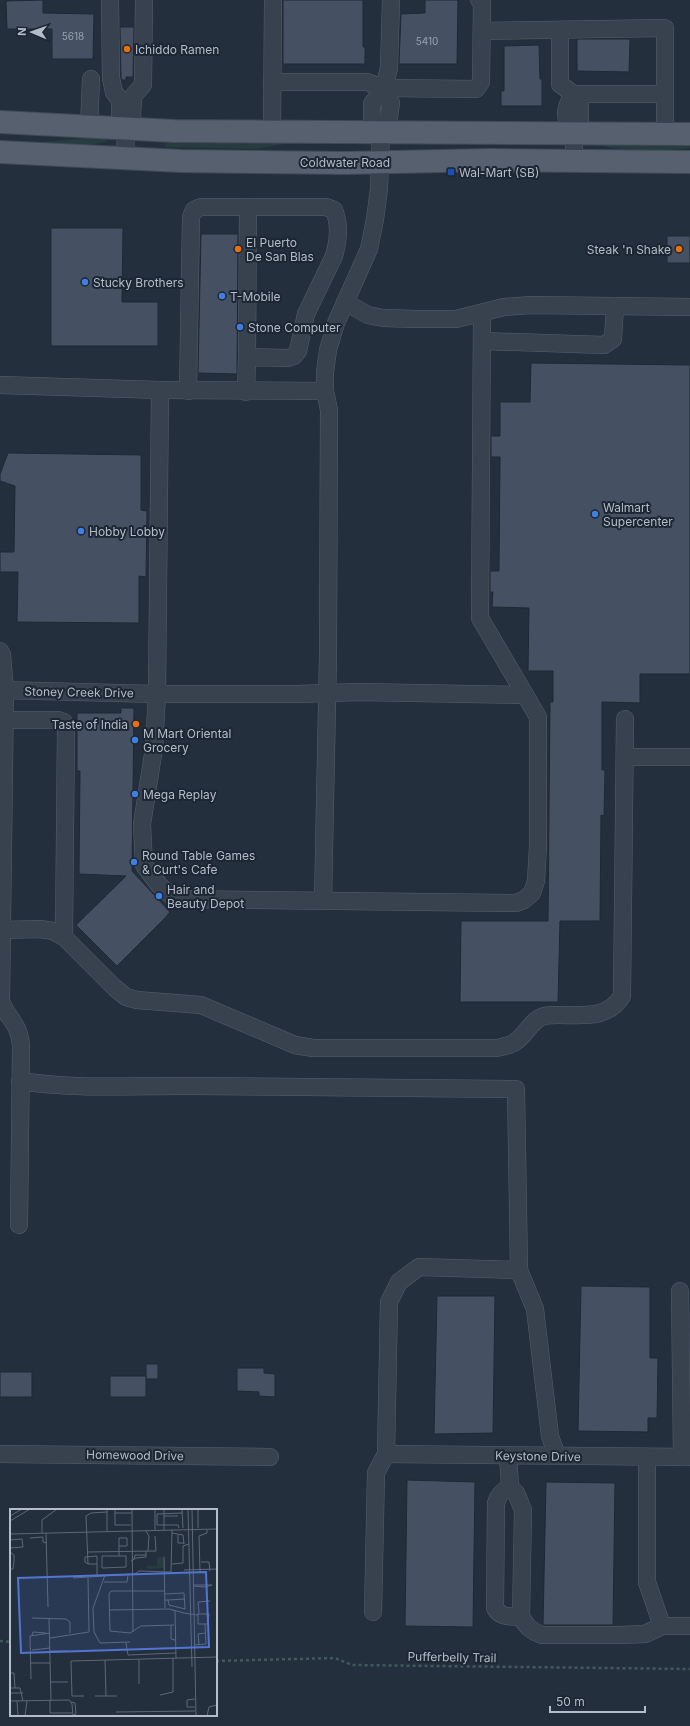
<svg xmlns="http://www.w3.org/2000/svg" width="690" height="1726" viewBox="0 0 690 1726" font-family="Inter,sans-serif">
<style>
.green{fill:#263c3f}
.building{fill:#455162;stroke:#1f2835}
.lines{fill:none;stroke-linecap:round;stroke-linejoin:round}
.minor-casing{stroke:#565f6c;stroke-width:18}
.major-casing{stroke:#414a57;stroke-width:24}
.path{stroke:#44595c;stroke-width:2.5;stroke-dasharray:3 3;stroke-linecap:butt}
.minor{stroke:#38414e;stroke-width:17}
.major{stroke:#56606e;stroke-width:22}
.food-dot{fill:#e8710a;stroke:#1d2633;stroke-width:1.5}
.transit-dot{fill:#1a4fb4;stroke:#1d2633;stroke-width:1.5}
.shop-dot{fill:#3f7fe0;stroke:#1d2633;stroke-width:1.5}
.labels{text-anchor:middle;dominant-baseline:central;stroke-width:4;stroke-linejoin:round;paint-order:stroke}
.number-label{font-size:10px;fill:#98a1af}
.poi-label{font-size:12px;fill:#b4bcc9;stroke:#1d2633;text-anchor:start}
.street-label{font-size:12px;fill:#b4bcc9;stroke:#1d2633}
.inset-road{fill:none;stroke:#5e6776;stroke-width:1}
.view{fill:#5274d3;fill-opacity:0.15;stroke:#5274d3;stroke-width:2}
.inset-edge{fill:none;stroke:#b4bcc9;stroke-width:2}
</style>
<rect width="100%" height="100%" fill="#242f3e"/>
<!-- green -->
<g class="green">
<path d="M92 137 107 138 106 142 77 147 39 143Z"/>
<path d="M192 139 307 140 256 149 164 147 166 143Z"/>
<path d="M690 141V148C655 153 633 152 598 145V143Z"/>
</g>
<!-- building -->
<g class="building">
<path d="M43 0V13L94 14 93 59H52V29H7L6 1Z"/>
<path d="M283 0H363V47H365V64H283Z"/>
<path d="M425 0H458L457 64H399L401 14 425 13Z"/>
<path d="M120 27H134L133 77H126V80H122L121 77Z"/>
<path d="M577 39H630L629 72 577 71Z"/>
<path d="M539 45 540 79H542V106H501V91H504V46Z"/>
<path d="M51 228H123L122 302H158V346H51Z"/>
<path d="M201 234H238L237 374 198 373Z"/>
<rect x="667" y="236" width="23" height="27"/>
<path d="M531 363 690 365V674H640V703L602 702V770H605L604 816 601 815 600 921H560L558 1002H460L461 921H548L550 702H553V671H528L529 608 492 607 493 592H490V571H499L500 457H491V436H500V402H530Z"/>
<path d="M8 453 141 455V510L147 511 146 577 139 576V623L17 622 18 572H0V552H14L15 486 0 481V474Z"/>
<path d="M121 708H134L132 871 170 912 165 918 117 966 76 925 126 876 79 874 80 771H77V713H121Z"/>
<path d="M581 1286 650 1287V1358H658L657 1418H648V1432L578 1431Z"/>
<path d="M437 1296H495L493 1433 434 1434Z"/>
<rect x="146" y="1364" width="12" height="15"/>
<path d="M237 1368H264V1373L275 1374V1397L259 1396V1392L237 1391Z"/>
<rect x="0" y="1372" width="32" height="25"/>
<rect x="110" y="1376" width="36" height="21"/>
<path d="M407 1480 475 1482 473 1627 405 1626Z"/>
<path d="M546 1482 615 1483 613 1625H543Z"/>
</g>
<g class="lines">
<!-- minor casing -->
<g class="minor-casing">
<g id="minor">
<path d="M110 0 111 78 114 92 120 100V114L126 129 125 158"/>
<path d="M560 30V84L573 94H664"/>
<path d="M482 31 665 28V133"/>
<path d="M272 82H367L384 88 476 89 481 82 482 3 479 0"/>
<path d="M89 127 91 79"/>
<path d="M126 129 132 118 133 96 143 85 144 0"/>
<path d="M272 131 273 0"/>
<path d="M381 132 372 120V104L384 88 389 68 391 0"/>
<path d="M574 133C563 117 564 110 573 94L580 103V122L574 133V161"/>
<path d="M345 302 368 315 383 318 417 319H456L504 307 531 305 690 307"/>
<path d="M482 341 604 345 613 339 615 306"/>
<path d="M247 357 248 207"/>
<path d="M0 385 160 390 325 391"/>
<path d="M160 390 157 694 154 748 142 824 144 865 159 885 175 899 516 903 524 900 532 893 536 881 538 846V717L480 618 482 313"/>
<path d="M188 391 191 217 194 210 201 207H326L334 210C340 224 338 242 334 256L306 314 298 351 294 356 288 358 247 357 246 392"/>
<path d="M0 651 2 655 5 690 1 1001C8 1020 19 1022 21 1046L19 1225"/>
<path d="M0 690 157 694H297L359 692 525 695"/>
<path d="M4 720H58L64 722 66 726 64 937"/>
<path d="M625 757H690"/>
<path d="M323 901 328 655 329 410 325 391V372L328 350 336 323 369 249 375 219 379 189 381 132 389 117 391 103 384 88"/>
<path d="M2 930 40 929 53 931 64 937 115 988 126 997 137 1000 201 1005 295 1045 313 1048H497C503 1046 510 1046 515 1042 526 1035 531 1020 544 1016 548 1015 554 1015 559 1015 584 1015 608 1019 622 996L625 719"/>
<path d="M20 1081C79 1090 137 1085 195 1086 302 1087 409 1088 516 1089L519 1270 535 1309 550 1436 557 1456"/>
<path d="M680 1291 682 1457"/>
<path d="M0 1454 270 1457"/>
<path d="M386 1454 690 1457"/>
<path d="M508 1455 510 1487 516 1493 523 1510 521 1617C527 1627 531 1631 542 1635H621L645 1634 662 1626H690"/>
<path d="M647 1457V1582L662 1626"/>
<path d="M510 1487C502 1491 498 1495 496 1503L495 1608C501 1618 510 1616 521 1617"/>
<path d="M373 1612 376 1473 386 1454 389 1302 399 1282 419 1267 519 1270"/>
</g>
</g>
<!-- major casing -->
<g class="major-casing">
<g id="major">
<path d="M0 122 174 131 690 134"/>
<path d="M0 152 181 161 260 162 345 163 491 160 690 162"/>
</g>
</g>
<!-- path -->
<g class="path">
<path d="M0 1641 11 1642"/>
<path d="M216 1661 335 1658 352 1665 690 1669"/>
</g>
<!-- minor -->
<use href="#minor" class="minor"/>
<!-- major -->
<use href="#major" class="major"/>
</g>
<!-- markers -->
<g class="food-dot">
<circle cx="127" cy="49" r="4"/>
<circle cx="238" cy="249" r="4"/>
<circle cx="679" cy="249" r="4"/>
<circle cx="136" cy="724" r="4"/>
</g>
<rect class="transit-dot" x="447" y="168" width="8" height="8" rx="2"/>
<g class="shop-dot">
<circle cx="85" cy="282" r="4"/>
<circle cx="222" cy="296" r="4"/>
<circle cx="240" cy="327" r="4"/>
<circle cx="595" cy="514" r="4"/>
<circle cx="81" cy="531" r="4"/>
<circle cx="135" cy="740" r="4"/>
<circle cx="135" cy="794" r="4"/>
<circle cx="134" cy="862" r="4"/>
<circle cx="159" cy="896" r="4"/>
</g>
<g class="labels">
<!-- number labels -->
<g class="number-label">
<text x="73" y="36">5618</text>
<text x="427" y="41">5410</text>
</g>
<!-- poi labels -->
<g class="poi-label">
<text x="135" y="49">Ichiddo Ramen</text>
<text x="459" y="172">Wal-Mart (SB)</text>
<text x="246" y="242">El Puerto<tspan x="246" dy="14">De San Blas</tspan></text>
<text x="671" y="249" text-anchor="end">Steak 'n Shake</text>
<text x="93" y="282">Stucky Brothers</text>
<text x="230" y="296">T-Mobile</text>
<text x="248" y="327">Stone Computer</text>
<text x="603" y="507">Walmart<tspan x="603" dy="14">Supercenter</tspan></text>
<text x="89" y="531">Hobby Lobby</text>
<text x="128" y="724" text-anchor="end">Taste of India</text>
<text x="143" y="733">M Mart Oriental<tspan x="143" dy="14">Grocery</tspan></text>
<text x="143" y="794">Mega Replay</text>
<text x="142" y="855">Round Table Games<tspan x="142" dy="14">&amp; Curt's Cafe</tspan></text>
<text x="167" y="889">Hair and<tspan x="167" dy="14">Beauty Depot</tspan></text>
</g>
<!-- street labels -->
<g class="street-label">
<text x="345" y="162">Coldwater Road</text>
<text transform="translate(79 692) rotate(1)">Stoney Creek Drive</text>
<text transform="translate(135 1455) rotate(1)">Homewood Drive</text>
<text transform="translate(538 1456) rotate(1)">Keystone Drive</text>
<text transform="translate(452 1657) rotate(1)">Pufferbelly Trail</text>
</g>
</g>
<!-- overview -->
<g transform="translate(10 1509)">
<rect width="207" height="207" fill="#242f3e"/>
<path d="M147 48H153L154 59 137 60V57H147Z" fill="#263c3f"/>
<path class="inset-road" d="M97 0V22M105 0V16H121M122 0 123 123M145 0V21M154 0V21M172 0 173 19M178 0 182 158M182 0 186 207M188 0V19M105 4H122M0 7 12 0M154 7H168M0 12 20 0M169 19 168 16H147V5L172 4M136 22 139 27 138 42M32 24V11L47 0M36 24 38 98M162 24 173 26 174 35M0 25 207 20M168 26V34H174M20 29 33 28V33L37 34M0 31 12 30 13 38 0 39M109 37H117V29H109V47M0 43 4 46V52L3 60H0M77 43 146 42 145 27M92 47H116V58L92 59ZM154 48 155 99M124 50 125 46H136M121 52 126 49 136 48V42M191 53H199L200 62M78 55 75 53V48L87 47V66M87 55H78L76 7 81 4 97 3M162 55 173 54V37L179 35M174 61 207 60M190 63 189 27 197 24V21M95 66 83 99 84 123 90 134 120 133M63 69 125 65 129 62 161 63 162 21M94 73H117L118 66M184 76H202M183 77 195 78 202 76M154 82H101L99 85 100 122 120 124 131 117 164 116M154 85 174 84 175 100 159 96 158 91H155M158 91 175 90M188 93 200 92M99 101 159 100 174 104 187 106 188 105H199L198 115H188V105L189 103 188 93M165 101 166 149M22 109 56 110 60 113V124M39 110 41 191M161 116V130L165 131M22 126 23 123 36 124M40 129 79 123 78 69M116 134 118 146 166 144M189 135 188 125 195 124M184 136 196 135 195 115M22 141 40 139M40 142H58M129 150V175M95 151 96 187M21 154H40M0 164H4L5 179H0M21 170 20 127 40 124M41 173H58M5 179H10L13 192M0 184H13M150 186 163 183V149M74 187H62L61 152 207 148M85 187H107M185 190 177 191V198H185M40 191V204H62M0 192 59 191 62 195 63 207M7 192 8 207M61 193 65 194 66 205 63 206M106 203 185 202M15 207 17 192M197 207 199 198 207 196"/>
<path class="view" d="M196 63 199 138 11 144 8 69Z"/>
<rect width="207" height="207" class="inset-edge"/>
</g>
<!-- north arrow -->
<g transform="translate(32 32) rotate(272)" stroke="#1d2633" stroke-width="3" paint-order="stroke">
<path d="M0-3L7 15L0 10L-7 15Z" fill="#b4bcc9"/>
<text y="-6" font-size="11" font-weight="bold" text-anchor="middle" fill="#b4bcc9">N</text>
</g>
<!-- scale -->
<path d="M550 1706v6h95v-6" fill="none" stroke="#b4bcc9" stroke-width="2"/>
<text x="556" y="1706" font-size="12" fill="#b4bcc9" stroke="#1d2633" stroke-width="3" paint-order="stroke">50 m</text>
</svg>
